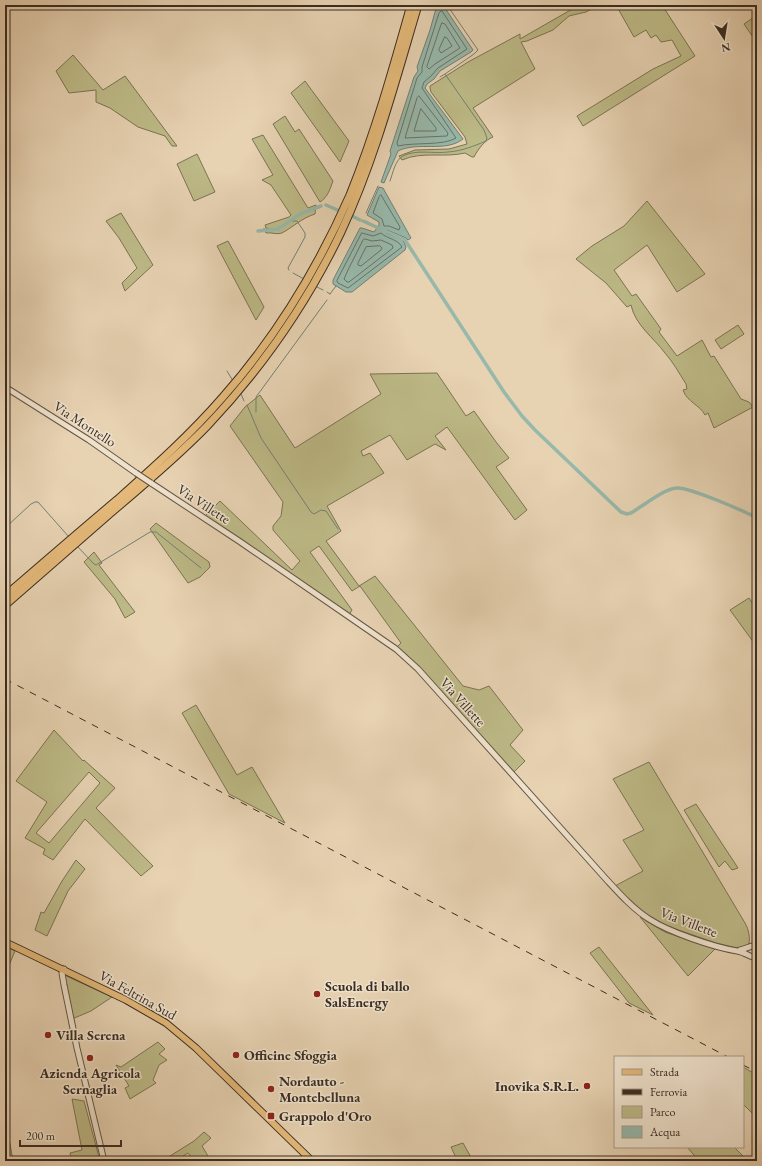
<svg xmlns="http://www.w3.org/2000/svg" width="762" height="1166" viewBox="0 0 762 1166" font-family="'EB Garamond',serif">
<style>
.green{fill:#bdba87;stroke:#7c7454;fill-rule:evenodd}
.water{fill:#97b8ab;stroke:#728074}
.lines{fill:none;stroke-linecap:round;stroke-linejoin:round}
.shore{stroke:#687266;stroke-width:1}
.stream{stroke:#728074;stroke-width:1}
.canal{stroke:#97b8ab;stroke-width:3.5}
.tertiary-casing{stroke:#655646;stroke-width:7}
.primary-casing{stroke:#3a2d22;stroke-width:8}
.motorway-casing{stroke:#3a2d22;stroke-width:9}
.tertiary{stroke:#efe2cd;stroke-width:5}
.primary{stroke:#e4b979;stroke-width:6}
.motorway{stroke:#e4b979;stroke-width:7}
.rail{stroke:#3a2d22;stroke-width:1;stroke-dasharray:7 7;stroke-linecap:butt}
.tertiary-bridge-casing{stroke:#655646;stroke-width:7;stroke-linecap:butt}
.tertiary-bridge{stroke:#efe2cd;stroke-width:5}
.poi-dot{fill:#8f2418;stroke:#efe2cd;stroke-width:1.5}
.labels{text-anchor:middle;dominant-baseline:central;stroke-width:3;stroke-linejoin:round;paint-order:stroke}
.street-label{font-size:14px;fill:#3a2d22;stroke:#efe2cd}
.poi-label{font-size:14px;font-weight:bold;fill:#3a2d22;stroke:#efe2cd;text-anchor:start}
</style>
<rect width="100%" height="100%" fill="#e7d2b2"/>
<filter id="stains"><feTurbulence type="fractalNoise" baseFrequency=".005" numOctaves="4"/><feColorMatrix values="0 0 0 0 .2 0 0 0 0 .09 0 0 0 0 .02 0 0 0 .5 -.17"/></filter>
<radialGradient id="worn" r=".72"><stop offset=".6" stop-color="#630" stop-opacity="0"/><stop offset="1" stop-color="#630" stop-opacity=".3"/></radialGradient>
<!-- green -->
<g class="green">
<path d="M583 5H599L586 12 569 16 553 30 527 41 521 42 535 69 473 108 493 137C485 140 478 149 474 157H472L465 153C444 158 422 151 402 160L399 156 415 150 449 149 467 144 465 137 431 92 430 88V86L468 62 520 34V39L574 8 583 6H581Z"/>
<path d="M616 5H662L695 56 583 126 577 116 653 69 681 56 672 40 661 42 656 35 651 38 646 30 634 37Z"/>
<path d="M753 18 755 20 757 19V43L744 24Z"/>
<path d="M73 55 103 90 125 76 177 146H172L165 136 138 127 110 108 96 102V90L69 93 56 71Z"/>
<path d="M305 81 349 141 340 162 291 93Z"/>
<path d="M285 116 295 132 299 129 333 181C330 189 328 197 320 202L273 124Z"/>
<path d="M263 135 308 208 316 205 315 214C302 218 293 227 282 233 277 235 271 232 266 233L263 229H271L266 228 265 225 289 217 291 215 271 185 262 180 273 175 252 139Z"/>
<path d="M197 154 215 192 194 201 177 164Z"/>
<path d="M647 201 705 274 677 292 647 245 614 270 632 296 636 294 661 329 659 332 677 356 702 340 711 357 714 356 741 399 749 402 753 407 714 428 708 413 705 415C700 405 687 402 683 390L687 389 686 384C679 373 673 362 665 353 654 338 635 325 631 305L627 307 606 283 576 259 592 246 624 226Z"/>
<path d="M121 213 153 265 125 291 122 283 137 268 119 238 106 221Z"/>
<path d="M228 241 264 307 256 320 217 246Z"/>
<path d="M738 325 744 334 721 349 715 340Z"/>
<path d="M437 373 466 416 474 411 496 442 509 458 496 467 527 510 515 520 447 427 435 436 446 450 435 444 407 460 390 435 361 451 363 456 370 453 384 473 327 506 341 531 326 541 359 586 375 576 463 686 479 690 489 686 523 730 510 745 525 761 514 772 396 648 401 643 360 586 352 591 319 546 310 552 352 610 349 615 204 517 220 501 292 570 300 561 273 530V526L281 516 283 502 230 426 245 407 260 395 295 448 381 394 370 374Z"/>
<path d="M156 523 209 562 210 567 200 577 188 583 150 529Z"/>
<path d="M94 552 102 563 99 565 135 612 125 618 115 599 84 562Z"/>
<path d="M749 598 757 610V647L730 610Z"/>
<path d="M196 705 237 775 252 767 285 823 229 794 182 713Z"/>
<path d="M54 730 83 761 84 760 115 788 96 808 153 866 141 876 85 819 53 860 43 854 45 849 25 838 47 802 16 781ZM89 772 100 783 49 843 36 833Z"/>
<path d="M649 762 745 923C749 930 750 937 749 944L745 947 737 948 716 943 667 926 645 914 628 901 615 886 643 871 623 840 644 830 613 779Z"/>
<path d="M696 804 738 868 732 870 725 861 719 867 684 810Z"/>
<path d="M76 860 85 869 68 891 47 936 35 930 41 912 44 913 62 881Z"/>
<path d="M640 917 665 932 715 949 688 976Z"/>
<path d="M5 946 15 951 5 975Z"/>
<path d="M599 947 653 1015 629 1003 590 953Z"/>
<path d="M62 974 112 997 91 1011 72 1019Z"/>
<path d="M158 1042 165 1049 159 1054 167 1060 159 1065 153 1080 156 1083 130 1099 125 1088 129 1086 116 1065 121 1067Z"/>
<path d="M743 1067 757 1075V1118L743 1104Z"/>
<path d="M72 1099 84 1101 100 1161H72L70 1153 82 1150Z"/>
<path d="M5 1115 13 1161H5Z"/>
<path d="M204 1132 211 1138 202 1146 211 1161H194L188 1153 178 1159V1161H162L194 1141Z"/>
<path d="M463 1143 473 1161H456L457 1160 451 1147Z"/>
<path d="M687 1147H734L748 1161H699Z"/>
</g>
<!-- water -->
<g class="water">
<path d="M437 5H443L473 50 471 52 440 71 434 79 427 84 425 88 463 139C445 153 418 141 398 151L384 183 381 182 391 154 390 151 414 77 418 71 417 67 430 30Z"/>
<path d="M379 187 383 188 411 238 408 240 406 238 387 230 386 233 403 240 406 247 405 250 352 292H346L333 284V280L360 228H362L374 232 379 225V222L367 215Z"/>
</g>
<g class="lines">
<!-- shore -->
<g class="shore">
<path d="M442 11 467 49 438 68 431 76 424 82 422 88 456 138C443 146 415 142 398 146L397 143 417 78 422 72V67L439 13Z"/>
<path d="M442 23 445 24 460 48 435 64 429 69 427 67Z"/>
<path d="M445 37 447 38 452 46 441 53 439 50Z"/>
<path d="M419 96 448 133 447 136 405 138 417 98Z"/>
<path d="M421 109 436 128V131H414L420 111Z"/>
<path d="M381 195 400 227 399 230 389 226H384L382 219 373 213 379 197Z"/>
<path d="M362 233 373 236 381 233C387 239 398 239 402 247L348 288 338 283 337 281Z"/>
<path d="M365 239 372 241 381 240 392 245 393 248 349 282H347L344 279 348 270 363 240Z"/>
<path d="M380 246 382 248 381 250 361 266 358 265V263L366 247Z"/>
</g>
<!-- stream -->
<g class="stream">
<path d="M440 77 445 74"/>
<path d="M390 181C393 173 395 160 403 156 416 149 433 154 448 152 462 151 474 146 486 141L487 138 484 130 445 74 474 54 478 50 447 5"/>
<path d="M366 213 378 186"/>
<path d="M366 221 375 226"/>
<path d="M289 270 288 268 305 237V233L297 221H291"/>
<path d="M293 273 304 279"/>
<path d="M315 286 323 290"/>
<path d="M327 292 330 294"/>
<path d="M330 294 336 286"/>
<path d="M227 371 233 381"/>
<path d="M241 394 244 401"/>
<path d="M247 405 261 438 311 512 314 514 321 510 326 511 338 529"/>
<path d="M256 412V397L327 300"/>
<path d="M5 528 31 504 35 502H38L69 537"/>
<path d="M78 547 94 564 96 565 150 532H156L201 568"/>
</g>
<!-- canal -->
<g class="canal">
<path d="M326 205 342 212"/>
<path d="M348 214 360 220"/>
<path d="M363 221 405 240 504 392 522 416 535 430 621 512 627 514 631 513C643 506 663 489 677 488 689 487 744 511 757 518"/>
<path d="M258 231 278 229 300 214 321 206"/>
</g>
<!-- tertiary casing -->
<g class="tertiary-casing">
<g id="tertiary">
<path d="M5 387 89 440 136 473"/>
<path d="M151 483 239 541 396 649 418 669 606 879C619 893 632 908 649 919 669 932 713 947 737 951 745 952 751 958 757 958"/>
<path d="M740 950C746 949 752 945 757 945"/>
<path d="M64 969 62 973 64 985 77 1048 104 1161"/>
</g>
</g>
<!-- primary casing -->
<g class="primary-casing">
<path id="primary" d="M5 942 126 1000 166 1023 196 1048 312 1161"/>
</g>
<!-- motorway casing -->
<g class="motorway-casing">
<g id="motorway">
<path d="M5 596C42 564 79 532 117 500 154 467 190 435 223 397 276 337 318 268 350 195 375 133 393 69 411 5"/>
<path d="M5 605C39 575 73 546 107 516 141 487 176 458 207 426 261 369 307 303 341 232 375 159 395 82 418 5"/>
</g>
</g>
<!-- tertiary -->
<use href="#tertiary" class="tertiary"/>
<!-- primary -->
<use href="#primary" class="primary"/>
<!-- motorway -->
<use href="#motorway" class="motorway"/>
<!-- rail -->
<g class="rail">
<path d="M5 679 728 1057"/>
<path d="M743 1065 757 1072"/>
</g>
<!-- tertiary-bridge casing -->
<g class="tertiary-bridge-casing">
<path id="tertiary-bridge" d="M136 473 151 483"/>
</g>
<!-- tertiary-bridge -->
<use href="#tertiary-bridge" class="tertiary-bridge"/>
</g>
<!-- markers -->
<g class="poi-dot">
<circle cx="317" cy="994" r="4"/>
<circle cx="48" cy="1035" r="4"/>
<circle cx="236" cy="1055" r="4"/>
<circle cx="90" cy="1058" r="4"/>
<circle cx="587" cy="1086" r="4"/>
<circle cx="271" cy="1089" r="4"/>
<rect x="267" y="1112" width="8" height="8" rx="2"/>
</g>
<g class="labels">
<!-- street labels -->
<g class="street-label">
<text transform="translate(85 424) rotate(33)">Via Montello</text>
<text transform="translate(204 504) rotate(33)">Via Villette</text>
<text transform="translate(463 702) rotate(48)">Via Villette</text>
<text transform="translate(689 922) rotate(21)">Via Villette</text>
<text transform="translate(138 995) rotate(29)">Via Feltrina Sud</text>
</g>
<!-- poi labels -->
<g class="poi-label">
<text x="325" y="986">Scuola di ballo<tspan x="325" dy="16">SalsEnergy</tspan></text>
<text x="56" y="1035">Villa Serena</text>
<text x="244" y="1055">Officine Sfoggia</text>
<text x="90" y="1073" text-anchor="middle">Azienda Agricola<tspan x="90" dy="16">Sernaglia</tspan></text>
<text x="279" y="1081">Nordauto -<tspan x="279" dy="16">Montebelluna</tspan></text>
<text x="579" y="1086" text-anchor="end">Inovika S.R.L.</text>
<text x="279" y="1116">Grappolo d'Oro</text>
</g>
</g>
<!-- margin -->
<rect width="762" height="1166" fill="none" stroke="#e7d2b2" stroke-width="20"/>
<rect x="6" y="6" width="750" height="1154" fill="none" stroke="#3a2d22" stroke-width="2"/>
<rect x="10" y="10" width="742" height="1146" fill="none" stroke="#3a2d22"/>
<!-- legend -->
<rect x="614" y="1056" width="130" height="92" fill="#efe2cd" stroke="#a79a89"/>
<rect x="622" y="1069" width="20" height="6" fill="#e4b979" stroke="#a79a89"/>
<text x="650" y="1076" font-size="12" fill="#3a2d22">Strada</text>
<rect x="622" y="1089" width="20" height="6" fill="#3a2d22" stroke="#a79a89"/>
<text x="650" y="1096" font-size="12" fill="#3a2d22">Ferrovia</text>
<rect x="622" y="1106" width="20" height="12" fill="#bdba87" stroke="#a79a89"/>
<text x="650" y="1116" font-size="12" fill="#3a2d22">Parco</text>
<rect x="622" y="1126" width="20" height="12" fill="#97b8ab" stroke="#a79a89"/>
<text x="650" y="1136" font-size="12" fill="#3a2d22">Acqua</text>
<!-- north arrow -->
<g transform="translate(724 38) rotate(168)" stroke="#efe2cd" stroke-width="3" paint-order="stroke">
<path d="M0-3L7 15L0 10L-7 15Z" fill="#3a2d22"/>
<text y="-6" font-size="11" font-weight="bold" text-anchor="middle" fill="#3a2d22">N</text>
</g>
<!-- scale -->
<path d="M20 1140v6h101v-6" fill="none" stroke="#3a2d22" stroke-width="2"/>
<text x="26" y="1140" font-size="12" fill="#3a2d22" stroke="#efe2cd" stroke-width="3" paint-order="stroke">200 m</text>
<rect width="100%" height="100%" filter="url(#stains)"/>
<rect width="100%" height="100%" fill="url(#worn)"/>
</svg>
